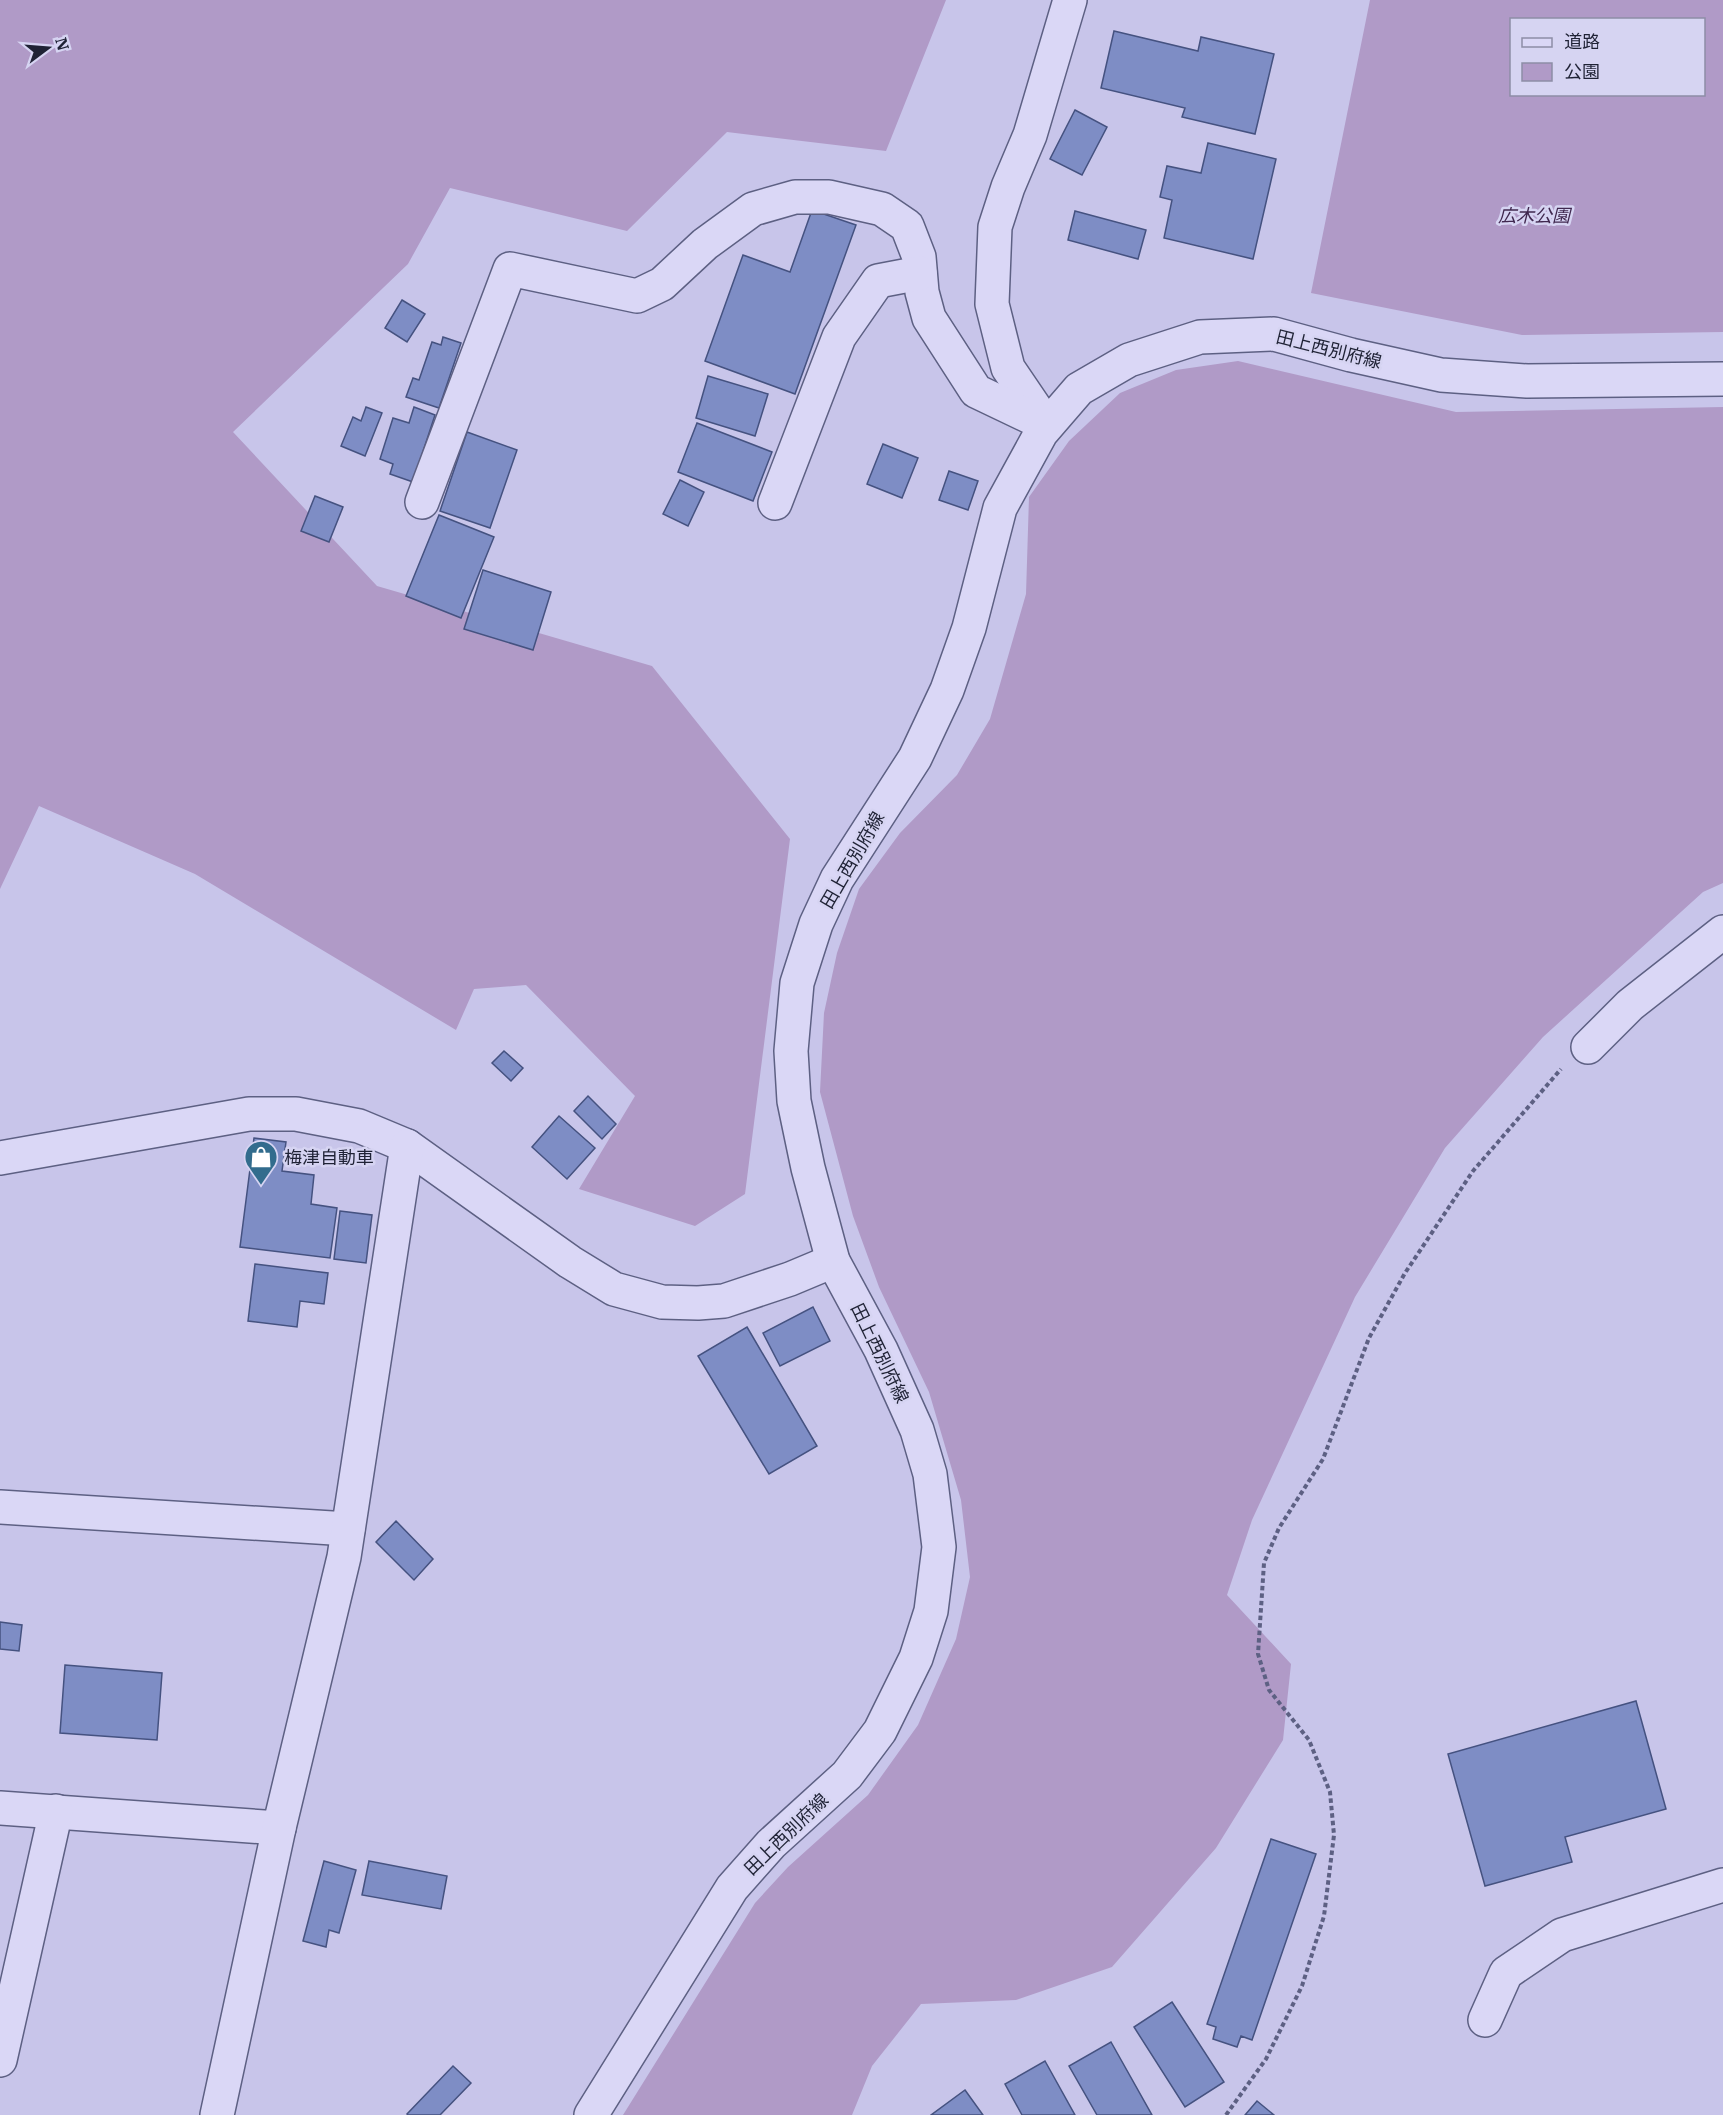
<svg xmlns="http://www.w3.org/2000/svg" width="1723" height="2115" viewBox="0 0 1723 2115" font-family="'IBM Plex Serif','Noto Sans JP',serif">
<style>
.green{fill:#b09ac7;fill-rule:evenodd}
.building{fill:#7e8dc5;stroke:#455280;stroke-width:1.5}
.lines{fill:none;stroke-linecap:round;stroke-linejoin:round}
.minor-casing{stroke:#5d6083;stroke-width:36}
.path{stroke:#5d6083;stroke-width:4;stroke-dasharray:4.5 3;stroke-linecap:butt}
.minor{stroke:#dad7f6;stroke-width:33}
.labels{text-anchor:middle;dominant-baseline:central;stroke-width:5;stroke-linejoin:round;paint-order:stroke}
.park-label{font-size:18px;font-style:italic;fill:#40284f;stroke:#d6d4f2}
.street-label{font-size:18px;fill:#1f2235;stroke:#d6d4f2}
.poi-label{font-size:18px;fill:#1f2235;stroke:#d6d4f2;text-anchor:start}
</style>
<rect width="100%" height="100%" fill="#c8c5ea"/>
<!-- green -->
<g class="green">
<path d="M0 0H946L886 151 727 132 627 231 450 188 408 264 233 432 377 586 652 666 790 839 745 1194 695 1226 579 1189 635 1096 526 985 474 989 456 1030 195 874 39 806 0 889Z"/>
<path d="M1370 0H1723V332L1522 335 1311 293ZM1512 20H1704V94H1512Z"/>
<path d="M1238 361 1456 412 1723 407V883L1703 892 1543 1037 1445 1148 1355 1297 1252 1520 1227 1595 1291 1664 1283 1740 1216 1848 1112 1967 1016 2000 921 2004 872 2066 852 2115H623L755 1903 788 1867 868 1795 918 1725 956 1639 970 1577 961 1500 929 1392 879 1287 853 1216 820 1092 824 1013 837 953 859 889 900 833 957 775 990 719 1026 594 1029 497 1069 441 1120 393 1176 370Z"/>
</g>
<!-- building -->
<g class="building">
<path d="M1114 31 1198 51 1201 37 1274 54 1255 134 1182 117 1185 108 1101 88Z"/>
<path d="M1075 110 1107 127 1082 175 1050 159Z"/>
<path d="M1208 143 1276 159 1253 259 1164 238 1172 200 1160 197 1167 166 1201 173Z"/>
<path d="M812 210 856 225 795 394 705 361 743 255 790 272Z"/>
<path d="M1075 211 1146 230 1138 259 1068 240Z"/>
<path d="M402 300 425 314 407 342 385 328Z"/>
<path d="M443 337 461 343 439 408 406 397 413 378 419 380 432 342 441 345Z"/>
<path d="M708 376 768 394 755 436 696 418Z"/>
<path d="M366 407 382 413 365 456 341 446 353 417 361 421Z"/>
<path d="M414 407 435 415 413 482 390 474 393 464 380 459 393 418 409 423Z"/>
<path d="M697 423 772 452 753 501 678 472Z"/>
<path d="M467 432 517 450 490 528 440 511Z"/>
<path d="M883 444 918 458 902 498 867 484Z"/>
<path d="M949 471 978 481 968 510 939 500Z"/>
<path d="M680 480 704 492 688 526 663 514Z"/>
<path d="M315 496 343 507 329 542 301 531Z"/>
<path d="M439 515 494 537 461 618 406 596Z"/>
<path d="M483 570 551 592 533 650 464 629Z"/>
<path d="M504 1051 523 1068 511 1081 492 1063Z"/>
<path d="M588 1096 616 1124 602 1139 574 1111Z"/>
<path d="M559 1116 595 1148 567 1179 532 1147Z"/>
<path d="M254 1138 286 1142 282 1171 314 1175 311 1204 337 1208 330 1258 240 1247Z"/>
<path d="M340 1211 372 1215 366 1263 334 1259Z"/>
<path d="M255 1264 328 1273 324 1304 300 1301 297 1327 248 1321Z"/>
<path d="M813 1307 830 1341 780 1366 763 1333Z"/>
<path d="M747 1327 817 1446 769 1474 698 1356Z"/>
<path d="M396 1521 433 1559 414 1580 376 1542Z"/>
<path d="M0 1622 22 1625 19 1651 0 1649Z"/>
<path d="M65 1665 162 1673 157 1740 60 1733Z"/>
<path d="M1636 1701 1666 1809 1565 1837 1572 1862 1485 1886 1448 1754Z"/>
<path d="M1271 1839 1316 1854 1252 2040 1241 2036 1237 2047 1213 2039 1216 2027 1207 2024Z"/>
<path d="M324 1861 356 1870 339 1933 329 1930 326 1947 303 1941Z"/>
<path d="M369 1861 447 1876 441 1909 362 1895Z"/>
<path d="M1172 2002 1224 2082 1185 2107 1134 2027Z"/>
<path d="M1111 2042 1152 2115H1097L1069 2066Z"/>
<path d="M1045 2061 1075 2115H1022L1005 2084Z"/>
<path d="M453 2066 471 2083 440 2115H408L407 2114Z"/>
<path d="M965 2090 983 2115H931Z"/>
<path d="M1257 2101 1274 2115H1245Z"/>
</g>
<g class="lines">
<!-- minor casing -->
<g class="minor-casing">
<g id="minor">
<path d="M1046 424 1008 368 992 304 995 227 1008 187 1030 135 1070 0"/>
<path d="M422 502 510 269 637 296 662 284 705 244 753 209 795 197H829L882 209 907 226 919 257 922 292 929 318 976 391 1047 425"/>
<path d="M775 503 839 337 878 281 920 273"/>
<path d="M1588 1047 1630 1005 1723 932"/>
<path d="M0 1158 249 1114H296L359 1126 407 1146 570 1262 614 1289 662 1302 698 1303 724 1301 790 1279 833 1261"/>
<path d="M0 1507 348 1529"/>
<path d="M0 1808 279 1828"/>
<path d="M1485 2020 1506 1973 1562 1935 1723 1885"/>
<path d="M0 2060 56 1811"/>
<path d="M217 2115 279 1828 344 1557 407 1146"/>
<path d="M591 2115 732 1888 771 1844 847 1775 880 1731 916 1658 931 1611 939 1547 930 1474 917 1430 881 1350 833 1261 808 1168 794 1101 791 1051 797 983 816 924 837 879 915 758 947 690 969 628 1000 508 1041 433 1079 389 1129 360 1200 337 1274 334 1351 355 1441 375 1527 381 1723 379"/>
</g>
</g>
<!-- path -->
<path class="path" d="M1226 2115 1266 2059 1302 1986 1324 1916 1334 1835 1330 1792 1309 1740 1269 1690 1258 1654 1264 1563 1279 1528 1323 1459 1369 1338 1405 1273 1473 1171 1561 1069"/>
<!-- minor -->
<use href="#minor" class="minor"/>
</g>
<!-- icons -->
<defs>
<g id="shop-pin" transform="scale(1.725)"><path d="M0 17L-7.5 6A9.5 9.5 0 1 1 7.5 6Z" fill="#326c8d" stroke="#d6d4f2"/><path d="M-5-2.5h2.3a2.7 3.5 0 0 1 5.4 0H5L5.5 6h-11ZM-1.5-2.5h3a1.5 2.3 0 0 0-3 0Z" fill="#fff"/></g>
</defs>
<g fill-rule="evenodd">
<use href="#shop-pin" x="261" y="1157"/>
</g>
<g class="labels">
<!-- park labels -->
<g class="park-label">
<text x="1534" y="215">広木公園</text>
</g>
<!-- street labels -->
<g class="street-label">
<text transform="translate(1329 349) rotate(14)">田上西別府線</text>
<text transform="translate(852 860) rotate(-60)">田上西別府線</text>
<text transform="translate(880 1353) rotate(64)">田上西別府線</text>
<text transform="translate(786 1834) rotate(-44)">田上西別府線</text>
</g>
<!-- poi labels -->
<g class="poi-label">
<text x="284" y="1157">梅津自動車</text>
</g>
</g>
<!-- legend -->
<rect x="1510" y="18" width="195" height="78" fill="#d6d4f2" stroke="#8d8da6" stroke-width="1.5"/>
<rect x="1522" y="38" width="30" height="9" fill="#dad7f6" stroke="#8d8da6" stroke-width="1.5"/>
<text x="1564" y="48" font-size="18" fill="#1f2235">道路</text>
<rect x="1522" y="63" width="30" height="18" fill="#b09ac7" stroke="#8d8da6" stroke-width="1.5"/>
<text x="1564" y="78" font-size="18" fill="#1f2235">公園</text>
<!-- north arrow -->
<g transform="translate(48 48) rotate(74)" stroke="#d6d4f2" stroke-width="4.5" paint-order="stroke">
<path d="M0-4.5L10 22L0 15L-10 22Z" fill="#1f2235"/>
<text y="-9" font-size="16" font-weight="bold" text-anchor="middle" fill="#1f2235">N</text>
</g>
</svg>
